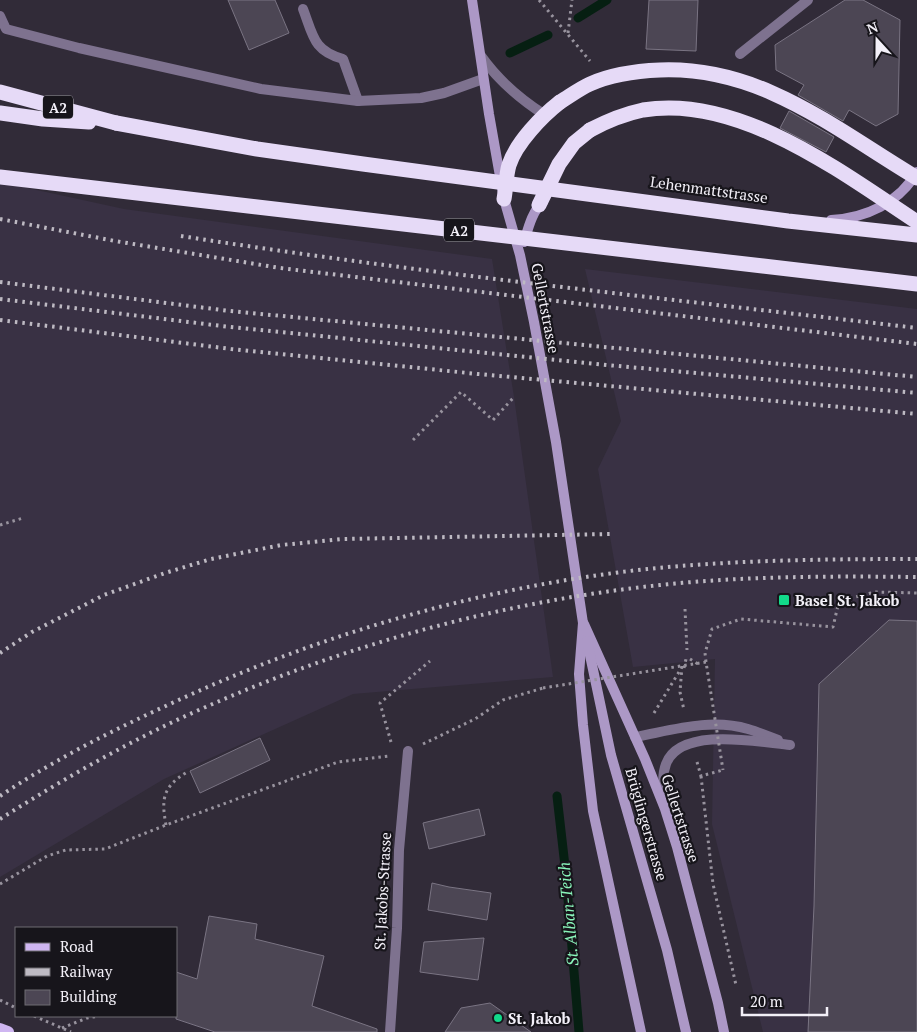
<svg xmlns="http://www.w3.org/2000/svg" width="917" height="1032" viewBox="0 0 917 1032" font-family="'PT Serif',serif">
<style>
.built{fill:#393144}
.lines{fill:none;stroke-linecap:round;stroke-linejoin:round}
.stream{stroke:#061f12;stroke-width:9}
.building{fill:#4c4654;stroke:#7a7483}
.path{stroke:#98939e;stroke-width:3;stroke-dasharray:2.5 4;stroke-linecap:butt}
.lane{stroke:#7e728f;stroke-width:10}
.street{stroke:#7e728f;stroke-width:10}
.secondary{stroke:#ac98c6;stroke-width:10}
.primary{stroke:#cfb6f1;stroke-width:12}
.highway{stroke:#e6daf7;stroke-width:15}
.rail{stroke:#bebac3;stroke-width:4;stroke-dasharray:2.5 5;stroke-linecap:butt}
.path-bridge{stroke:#98939e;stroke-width:3;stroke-dasharray:2.5 4;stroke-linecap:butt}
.highway-bridge{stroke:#e6daf7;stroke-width:15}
.poi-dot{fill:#12d98a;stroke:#17151b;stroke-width:2}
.labels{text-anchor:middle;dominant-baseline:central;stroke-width:4.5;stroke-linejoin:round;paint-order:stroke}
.shield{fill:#17151b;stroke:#b1aeb6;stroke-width:1}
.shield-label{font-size:14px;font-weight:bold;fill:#f3f0f8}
.street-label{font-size:15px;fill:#f3f0f8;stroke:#17151b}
.poi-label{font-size:15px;font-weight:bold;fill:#f3f0f8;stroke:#17151b;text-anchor:start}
.water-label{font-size:16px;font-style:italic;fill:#8af6bb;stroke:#17151b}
</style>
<rect width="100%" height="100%" fill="#312b38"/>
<!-- built -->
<g class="built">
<path d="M0 182 124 209 492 259 514 397 553 677 353 694 164 779 0 877Z"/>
<path d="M585 269 917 309V1032H763L712 824 715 659 633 667 598 469 621 421Z"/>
</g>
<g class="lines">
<!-- stream -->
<g class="stream">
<path d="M578 18 607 0"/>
<path d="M510 53 548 35"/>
<path d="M557 796 566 875 579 1032"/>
</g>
</g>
<!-- building -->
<g class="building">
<path d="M228 0H275L289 33 249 50Z"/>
<path d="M649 0H698L696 51 646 49Z"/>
<path d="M845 0H863L900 20 898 114 876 126 849 110 843 121 798 95 804 85 776 70 775 45Z"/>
<path d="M789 111 834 137 826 152 780 128Z"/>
<path d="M889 620 917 621V1032H808L814 906 819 684Z"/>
<path d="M260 738 270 760 200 793 190 771Z"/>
<path d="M479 809 485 835 429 849 423 823Z"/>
<path d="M432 883 449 887 491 893 487 920 428 910Z"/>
<path d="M209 916 257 924 255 939 324 956 312 1006 377 1029V1032H215L176 1019V972L197 979Z"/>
<path d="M484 938 478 980 420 972 424 942Z"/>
<path d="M490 1003 531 1032H445L461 1008Z"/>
</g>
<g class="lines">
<!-- path -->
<g class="path">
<path d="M539 0 590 61"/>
<path d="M568 33 572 0"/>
<path d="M413 440 461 392 493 420 514 397"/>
<path d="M0 525 23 518"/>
<path d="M685 609 687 650"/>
<path d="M690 659 698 664"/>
<path d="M706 662 705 653 712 629 741 619 833 627 839 601 875 592 917 593"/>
<path d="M682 666 680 692 684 710"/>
<path d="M684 668 686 659"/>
<path d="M654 713 682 667"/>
<path d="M391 742 380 703 430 661"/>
<path d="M423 744 475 719 503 700 543 688"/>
<path d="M697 762 701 776 723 770"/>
<path d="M701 776 713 884 736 985"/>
<path d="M166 825C161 798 163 787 187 772"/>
<path d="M0 884 47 856 66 850 105 849 166 825 338 762 390 756"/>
<path d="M0 1000 16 1008"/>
<path d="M34 1016 71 1032"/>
<path d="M62 1028 87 1018 99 1016"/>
</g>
<!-- lane -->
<g class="lane">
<path d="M303 9C313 35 313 51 343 59L358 101"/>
<path d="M0 16 6 29 79 48 261 89 358 101 421 98 444 93 483 79"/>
<path d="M481 56C498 80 520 99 545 115"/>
<path d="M635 737C673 730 710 718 748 729 758 732 768 736 778 740"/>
<path d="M665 806C664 792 661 777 666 764 680 726 759 742 790 745"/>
</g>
<!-- street -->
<g class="street">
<path d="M740 54 808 0"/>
<path d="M390 1032 397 928 399 850 408 751"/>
</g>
<!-- secondary -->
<g class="secondary">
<path d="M472 0 489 114 504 199 520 255 534 322 556 442 583 623 579 674 583 725 593 811 641 1032"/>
<path d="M831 220C866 218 899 203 917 172"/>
<path d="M524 242C528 229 532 211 543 202"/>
<path d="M584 624 645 759 665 809 677 847 718 1003 724 1032"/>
<path d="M587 641 611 755 667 950 686 1032"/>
</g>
<!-- primary -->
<path class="primary" d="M0 1029 8 1032"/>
<!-- highway -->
<g class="highway">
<path d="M0 92 116 123"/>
<path d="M0 113 43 119 89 122"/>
<path d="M504 199C506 188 506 175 509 165 516 143 542 116 560 102"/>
<path d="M539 205 559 164 574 143 590 130"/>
</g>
<!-- rail -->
<g class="rail">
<path d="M0 219 115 241 280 268 917 344"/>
<path d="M181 236C425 274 671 299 917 328"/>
<path d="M0 282 230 311 917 377"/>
<path d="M0 299 230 327 607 365 917 393"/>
<path d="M0 320 231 349 478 374 917 414"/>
<path d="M0 653 32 632 104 595 165 573 211 559 281 545 343 539 611 534"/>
<path d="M0 796C54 760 111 731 170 704 320 634 481 587 647 569 736 560 827 559 917 559"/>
<path d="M0 819C67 777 136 737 208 706 349 644 499 603 651 586 739 576 828 576 917 577"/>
</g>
<!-- path-bridge -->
<path class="path-bridge" d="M543 688 706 662 723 770"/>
<!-- highway-bridge -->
<g class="highway-bridge">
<path d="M560 102C570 96 579 89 590 84 612 74 635 71 660 70 761 66 835 129 917 178"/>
<path d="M116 123 257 149 363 164 788 221 917 235"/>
<path d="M590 130C607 121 624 114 643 110 739 94 841 172 917 222"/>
<path d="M0 177 917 284"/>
</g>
</g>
<!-- markers -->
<g class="poi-dot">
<rect x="778" y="594" width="12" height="12" rx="2.5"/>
<circle cx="498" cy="1018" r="5"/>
</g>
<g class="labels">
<!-- shield labels -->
<g class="shield">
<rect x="43" y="95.5" width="30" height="23" rx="4"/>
<rect x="444" y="218.5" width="30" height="23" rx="4"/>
</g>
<g class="shield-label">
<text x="58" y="107">A2</text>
<text x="459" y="230">A2</text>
</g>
<!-- street labels -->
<g class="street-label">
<text transform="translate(709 189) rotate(8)">Lehenmattstrasse</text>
<text transform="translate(546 308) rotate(79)">Gellertstrasse</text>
<text transform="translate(681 818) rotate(72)">Gellertstrasse</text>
<text transform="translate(647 824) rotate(74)">Brüglingerstrasse</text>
<text transform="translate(382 891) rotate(-87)">St. Jakobs-Strasse</text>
</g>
<!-- poi labels -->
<g class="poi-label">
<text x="795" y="600">Basel St. Jakob</text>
<text x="508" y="1018">St. Jakob</text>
</g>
<!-- water labels -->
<g class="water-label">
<text transform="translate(568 914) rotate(-95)">St. Alban-Teich</text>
</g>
</g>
<!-- legend -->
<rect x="15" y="927" width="162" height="90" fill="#17151b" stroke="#6f6d73"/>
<rect x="25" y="943" width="25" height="8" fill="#cfb6f1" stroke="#6f6d73"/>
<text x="60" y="952" font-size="15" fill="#f3f0f8">Road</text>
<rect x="25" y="968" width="25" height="8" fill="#bebac3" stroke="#6f6d73"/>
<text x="60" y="977" font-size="15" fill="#f3f0f8">Railway</text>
<rect x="25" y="990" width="25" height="15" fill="#4c4654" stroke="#6f6d73"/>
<text x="60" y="1002" font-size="15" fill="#f3f0f8">Building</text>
<!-- north arrow -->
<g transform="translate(877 40) rotate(339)" stroke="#17151b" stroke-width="4" paint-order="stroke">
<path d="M0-4L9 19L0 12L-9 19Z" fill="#f3f0f8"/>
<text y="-8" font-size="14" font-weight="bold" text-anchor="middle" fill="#f3f0f8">N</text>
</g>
<!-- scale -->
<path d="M742 1007v8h85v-8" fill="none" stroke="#f3f0f8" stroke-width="2.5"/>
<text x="750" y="1007" font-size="15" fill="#f3f0f8" stroke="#17151b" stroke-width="4" paint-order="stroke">20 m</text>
</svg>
